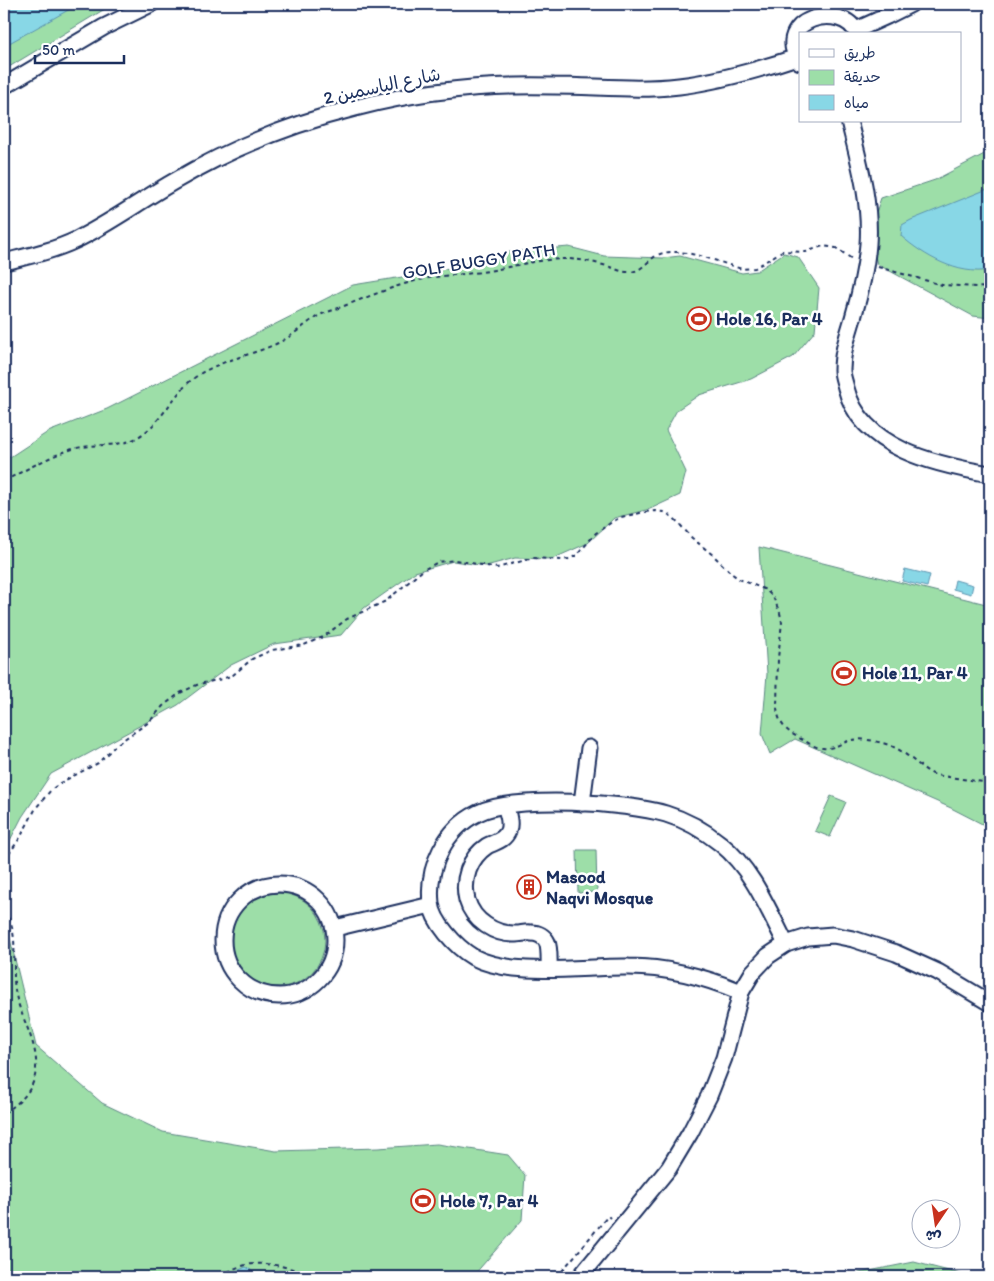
<svg xmlns="http://www.w3.org/2000/svg" width="994" height="1281" viewBox="0 0 994 1281" font-family="Itim,'Playpen Sans Arabic',sans-serif">
<style>
.green{fill:#9ddea8;stroke:#5c8683}
.water{fill:#88d7e6;stroke:#5c94b0}
.lines{fill:none;stroke-linecap:round;stroke-linejoin:round}
.minor-casing{stroke:#1b2f5e;stroke-width:19}
.path{stroke:#1b2f5e;stroke-width:2;stroke-dasharray:4 4;stroke-linecap:butt}
.minor{stroke:#fff;stroke-width:15}
.labels{text-anchor:middle;dominant-baseline:central;stroke-width:5;stroke-linejoin:round;paint-order:stroke}
.street-label{font-size:18px;fill:#1b2f5e;stroke:#fff}
.poi-label{font-size:18px;font-weight:bold;fill:#1b2f5e;stroke:#fff;text-anchor:start}
</style>
<rect width="100%" height="100%" fill="#fff"/>
<filter id="ink" filterUnits="userSpaceOnUse"><feTurbulence type="fractalNoise" baseFrequency=".02" numOctaves="2"/><feDisplacementMap in="SourceGraphic" scale="10" xChannelSelector="R" yChannelSelector="G"/><feConvolveMatrix kernelMatrix="1 2 1 2 8 2 1 2 1" color-interpolation-filters="sRGB"/></filter>
<g filter="url(#ink)">
<!-- green -->
<g class="green">
<path d="M4 4H113L4 70Z"/>
<path d="M990 151V318L973 316 877 264 869 233 881 198 935 180Z"/>
<path d="M569 247 604 256 663 258 680 256 742 273 757 271 784 253 798 257 819 288 815 331 793 357 751 379 699 395 677 410 666 430 686 472 680 495 650 509 614 518 588 543 552 559 515 558 486 566 453 561 415 572 364 608 341 635 274 644 231 665 178 705 51 774 22 817 4 852V458L10 457 48 432 107 409 353 285 433 272 510 252Z"/>
<path d="M759 547 990 605V828L951 808 795 739 770 754 762 734 767 674Z"/>
<path d="M831 796 846 802 830 837 815 831Z"/>
<path d="M577 850H596L597 892 578 893Z"/>
<circle cx="278" cy="940" r="47"/>
<path d="M4 914 36 1046 102 1103 163 1132 276 1151 378 1148 437 1144 508 1155 525 1175 522 1220 473 1276 466 1277H4Z"/>
<path d="M914 1262 972 1277H849L854 1274Z"/>
</g>
<!-- water -->
<g class="water">
<path d="M4 4H79L4 46Z"/>
<path d="M990 188V270C958 276 924 256 901 236L902 225 911 220Z"/>
<path d="M905 569 930 575 927 587 902 581Z"/>
<path d="M955 580 973 585 971 594 953 589Z"/>
<path d="M246 1267 251 1270V1277H223Z"/>
</g>
<g class="lines">
<!-- minor casing -->
<g class="minor-casing">
<g id="minor">
<path d="M856 30 887 16 911 4"/>
<path d="M800 62C770 19 844 0 857 34"/>
<path d="M4 86 104 27 151 4"/>
<path d="M849 121C859 162 871 202 868 244 866 269 860 294 853 318 848 335 842 352 842 370 842 376 845 383 846 388 861 449 937 465 990 474"/>
<path d="M4 262C28 256 53 251 76 240 110 223 140 201 173 182 229 149 291 124 355 108 420 91 487 84 554 86 596 86 637 91 679 86 720 81 758 70 797 57"/>
<path d="M582 803 589 748"/>
<path d="M505 806C508 814 511 823 508 831 504 841 494 842 487 846 469 858 462 880 467 900 473 921 495 935 516 934 521 934 526 932 531 933 538 933 544 936 547 942 550 949 549 961 549 969"/>
<circle cx="279" cy="940" r="56"/>
<path d="M335 928 431 905"/>
<path d="M741 992C705 977 669 967 629 967 584 966 513 978 473 957 456 947 433 922 431 903 427 867 445 829 478 813 515 795 626 802 666 814 686 820 705 831 721 844 752 869 768 909 786 944"/>
<path d="M580 1277 669 1168 690 1133 709 1096 724 1058 741 992 753 972 768 956 786 944 808 937 833 935 853 939 896 953 938 972 990 1003"/>
</g>
</g>
<!-- path -->
<g class="path">
<path d="M878 267 942 285 990 288"/>
<path d="M4 481C26 470 49 456 73 449 93 443 119 448 136 438 160 426 172 395 194 378 218 360 251 356 278 343 294 336 306 322 322 314 354 303 386 288 419 280 444 274 469 275 494 270 518 265 541 259 565 259 579 259 593 262 607 266 614 268 620 272 628 272 644 272 648 258 660 254 681 246 721 263 742 269L755 268 782 251 806 252 823 246 836 248 852 259"/>
<path d="M4 861 20 838 36 808 51 790 60 783 98 763 117 744 149 722 163 706 180 693 199 684 222 679 233 675 252 659 272 650 304 645 323 637 347 619 386 601 423 570 438 562 455 560 497 568 533 558 562 560 570 559 577 555 596 533 612 522 621 517 645 512 655 511 664 512 673 517 692 538 713 555 731 573 739 579 766 590 773 597 780 613 782 622 778 658 777 708C779 727 789 733 805 741 810 744 816 748 823 748 833 750 842 742 852 740 864 738 875 741 886 744 906 750 917 767 935 775L990 783"/>
<path d="M4 911C21 933 11 964 15 990 19 1016 38 1041 36 1068 35 1089 21 1102 4 1113"/>
<path d="M221 1277C227 1272 234 1268 242 1266 262 1260 294 1267 312 1277"/>
<path d="M557 1277 608 1216 610 1218"/>
</g>
<!-- minor -->
<use href="#minor" class="minor"/>
</g>
</g>
<!-- icons -->
<defs>
<g id="stadium-ring" transform="scale(1.25)"><circle r="9.5" fill="#fff" stroke="#c8321e" stroke-width="1.5"/><path d="M0-5a6.5 5 0 1 0 0 10a6.5 5 0 1 0 0-10ZM-3.5-1.8h7v3.6h-7Z" fill="#c8321e"/></g>
<g id="building-ring" transform="scale(1.25)"><circle r="9.5" fill="#fff" stroke="#c8321e" stroke-width="1.5"/><path d="M-4-6H4V6H1V3H-1V6H-4ZM-2.5-4.3h1.7v1.8h-1.7ZM.8-4.3h1.7v1.8H.8ZM-2.5-1h1.7V.8h-1.7ZM.8-1h1.7V.8H.8Z" fill="#c8321e"/></g>
</defs>
<g fill-rule="evenodd">
<use href="#stadium-ring" x="699" y="319"/>
<use href="#stadium-ring" x="844" y="673"/>
<use href="#building-ring" x="529" y="887"/>
<use href="#stadium-ring" x="423" y="1201"/>
</g>
<g class="labels">
<!-- street labels -->
<g class="street-label">
<text transform="translate(382 86) rotate(-12)">شارع الياسمين 2</text>
<text transform="translate(479 261) rotate(-9)">GOLF BUGGY PATH</text>
</g>
<!-- poi labels -->
<g class="poi-label">
<text x="716" y="319">Hole 16, Par 4</text>
<text x="862" y="673">Hole 11, Par 4</text>
<text x="546" y="877">Masood<tspan x="546" dy="21">Naqvi Mosque</tspan></text>
<text x="440" y="1201">Hole 7, Par 4</text>
</g>
</g>
<!-- margin -->
<rect width="994" height="1281" fill="none" stroke="#fff" stroke-width="20"/>
<rect x="10" y="10" width="974" height="1261" fill="none" stroke="#1b2f5e" stroke-width="2" filter="url(#ink)"/>
<!-- legend -->
<rect x="799" y="32" width="162" height="90" fill="#ffffff" stroke="#a4acbf"/>
<rect x="809" y="49" width="25" height="8" fill="#ffffff" stroke="#a4acbf"/>
<text x="844" y="58" font-size="15" fill="#1b2f5e">طريق</text>
<rect x="809" y="70" width="25" height="15" fill="#9ddea8" stroke="#a4acbf"/>
<text x="844" y="82" font-size="15" fill="#1b2f5e">حديقة</text>
<rect x="809" y="95" width="25" height="15" fill="#88d7e6" stroke="#a4acbf"/>
<text x="844" y="108" font-size="15" fill="#1b2f5e">مياه</text>
<!-- north arrow -->
<g transform="translate(936 1224) rotate(193)"><circle r="24" fill="#ffffff" stroke="#a4acbf"/>
<path d="M0-4L9 19L0 12L-9 19Z" fill="#c8321e"/>
<text y="-8" font-size="14" font-weight="bold" text-anchor="middle" fill="#1b2f5e">ش</text>
</g>
<!-- scale -->
<path d="M35 55v8h89v-8" fill="none" stroke="#1b2f5e" stroke-width="2.5"/>
<text x="42" y="55" font-size="15" fill="#1b2f5e" stroke="#ffffff" stroke-width="4" paint-order="stroke">50 m</text>
</svg>
